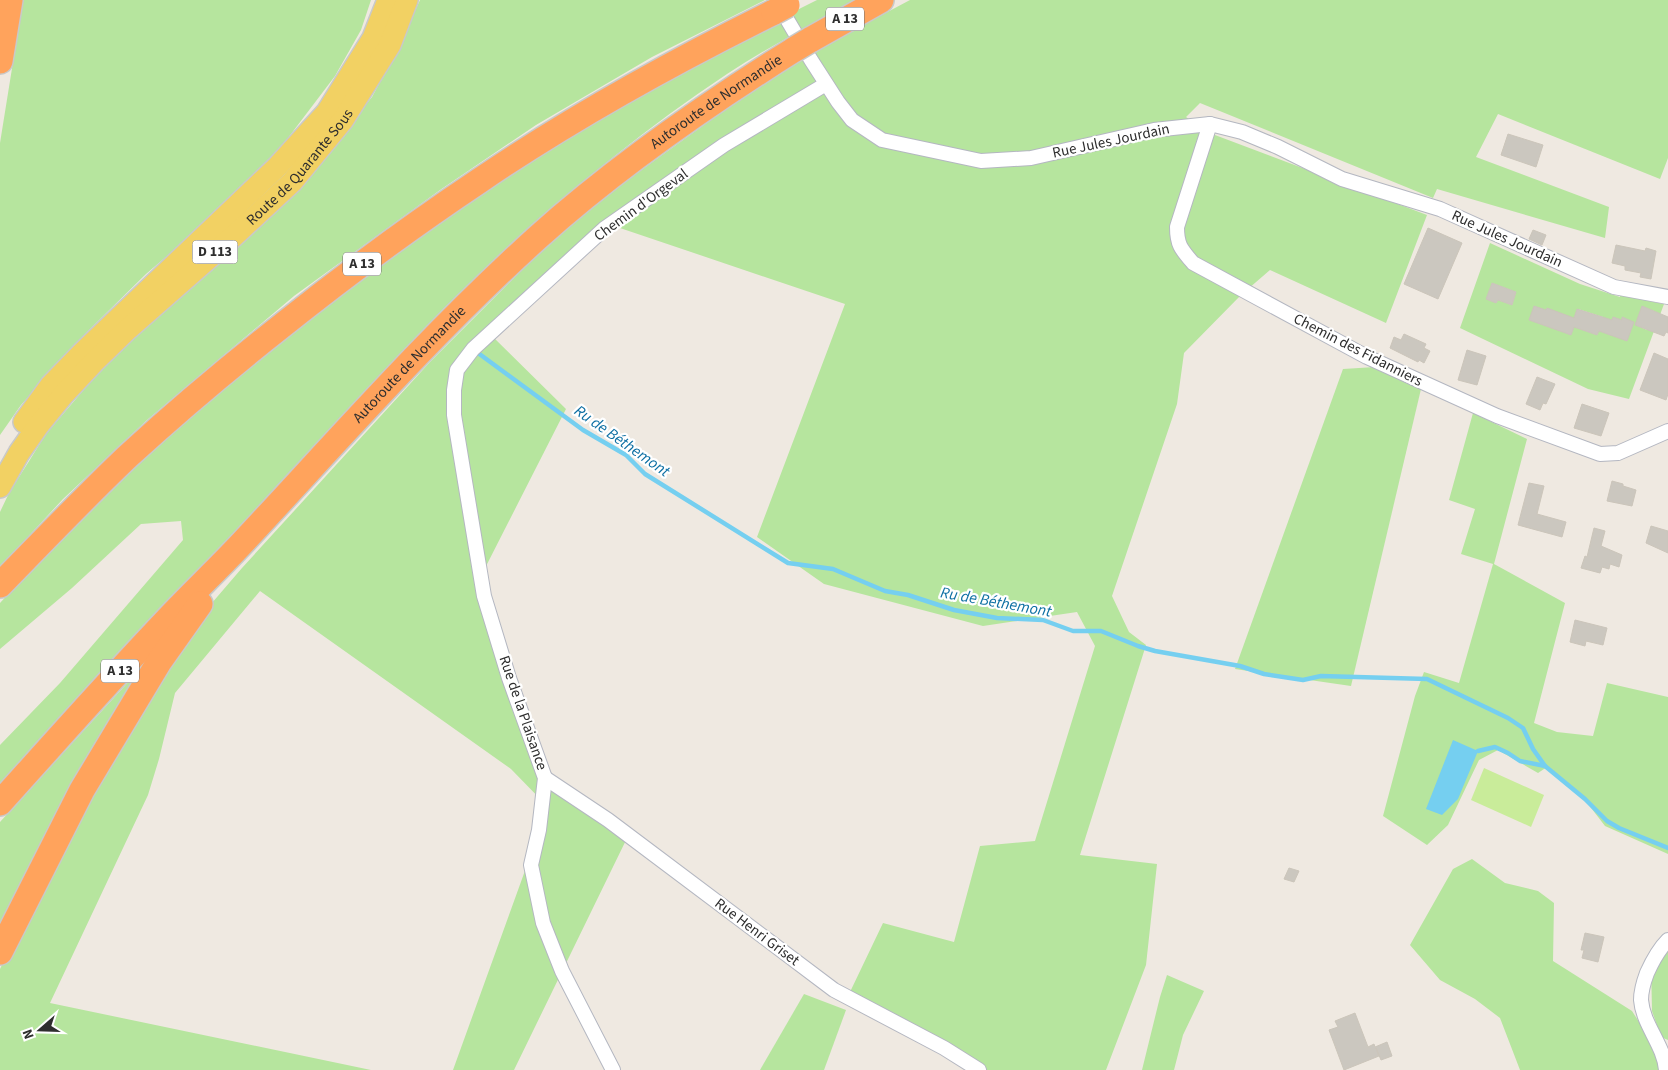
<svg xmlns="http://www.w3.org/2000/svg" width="1668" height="1070" viewBox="0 0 1668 1070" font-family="'Source Sans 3',sans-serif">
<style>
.green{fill:#b6e59e;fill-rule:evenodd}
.pitch{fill:#c9ec9a}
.water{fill:#75cff0}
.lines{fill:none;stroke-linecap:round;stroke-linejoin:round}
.stream{stroke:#75cff0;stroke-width:4.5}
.building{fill:#cbc7bf;stroke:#cbc5ba}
.minor-casing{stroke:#b4b7c1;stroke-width:16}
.primary-casing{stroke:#c9c9c9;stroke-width:24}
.motorway-casing{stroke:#c9c9c9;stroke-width:28}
.minor{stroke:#fff;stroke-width:14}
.primary{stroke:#f2d163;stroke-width:21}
.motorway{stroke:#ffa35c;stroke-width:25}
.motorway-bridge-casing{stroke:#c9c9c9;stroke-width:28;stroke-linecap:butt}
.motorway-bridge{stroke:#ffa35c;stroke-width:25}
.labels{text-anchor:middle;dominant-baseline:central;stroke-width:4.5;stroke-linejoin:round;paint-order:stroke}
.shield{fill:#fff;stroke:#6d6d6d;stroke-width:1}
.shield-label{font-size:14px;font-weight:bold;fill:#2e2e2e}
.street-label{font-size:15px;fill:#2e2e2e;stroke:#fff}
.water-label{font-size:16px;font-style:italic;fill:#0d6fa3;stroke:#fff}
</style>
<rect width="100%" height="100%" fill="#efe9e1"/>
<!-- green -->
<g class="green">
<path d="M23 0H371L361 30 335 76 269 163 223 208 146 274 87 332 21 405 0 435V143Z"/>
<path d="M420 0H765L652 57 536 125 440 190 294 296 147 420 63 499 0 567V512L9 493 46 434 98 373 148 324 288 199 372 97 397 51Z"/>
<path d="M817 0H855C813 24 768 47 727 74 624 142 531 223 443 309L0 787V745L60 683 183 540 181 521 141 524 72 588 0 649V603L79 517 167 435 278 342 479 190 705 56Z"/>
<path d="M910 0H1668V158L1660 179 1498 114 1476 157 1609 207 1605 238 1437 189 1433 198 1200 103 1186 117 1207 132 1427 215 1386 323 1270 270 1241 295 1184 353 1177 404 1112 596 1129 632 1146 645 1080 855 1157 864 1146 965 1106 1070H972L850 992 883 923 954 942 980 846 1035 841 1095 646 1077 612 983 626 824 584 757 537 845 304 617 227 491 335 566 409 481 576 552 778 629 834 514 1070H453L548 807 511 769 260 591 175 693 159 759 148 795 50 1003 371 1070H0V969L41 884 124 732 199 618 242 568 430 362 559 233 633 176 754 89 848 33Z"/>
<path d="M1490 243 1580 284 1620 297V295L1664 304 1629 399 1588 389 1460 328ZM1492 283 1516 292 1512 305 1498 300 1496 303 1487 299ZM1642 307 1654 311 1647 330 1636 325ZM1578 309 1603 317 1597 335 1572 326Z"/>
<path d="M1375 367 1421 389 1351 686 1235 669 1343 369Z"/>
<path d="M1473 413 1527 439 1494 564 1565 603 1534 723 1557 732 1593 736 1607 683 1668 697V854L1605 826 1585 800 1547 767 1538 773 1498 750 1479 760 1448 825 1427 845 1383 816 1415 696 1424 672 1459 683 1493 564 1461 554 1475 509 1449 500Z"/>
<path d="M165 642 0 933V822Z"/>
<path d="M1472 859 1505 883 1538 891 1554 903 1553 961 1632 1011 1664 1061 1665 1070H1520L1500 1018 1475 999 1440 980 1410 945 1453 869Z"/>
<path d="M1668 937V1040L1661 1037 1652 1011 1651 964Z"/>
<path d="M1167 975 1204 991 1183 1035 1174 1070H1142L1160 997Z"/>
<path d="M804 994 846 1010 824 1070H760Z"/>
</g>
<!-- pitch -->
<path class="pitch" d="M1484 768 1544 795 1531 827 1471 800Z"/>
<!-- water -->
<path class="water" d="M1453 740 1478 751 1458 799 1442 815 1426 809Z"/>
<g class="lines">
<!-- stream -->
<g class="stream">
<path d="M474 350 583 430 626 455 645 474 788 563 833 569 885 591 908 595 954 610 997 618 1043 620 1073 631H1101L1138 646 1155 651 1240 666 1264 674 1303 680 1321 676 1427 679 1508 718 1523 728 1533 749 1545 766 1585 799 1607 821 1619 828 1668 848"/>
<path d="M1478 751 1495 747 1508 753 1520 761 1545 766"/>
</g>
</g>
<!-- building -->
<g class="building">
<path d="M1508 134 1543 145 1536 167 1501 155Z"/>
<path d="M1428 228 1462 243 1438 299 1404 284Z"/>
<path d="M1533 230 1546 235 1542 245 1529 239Z"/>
<path d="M1616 245 1645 251 1646 248 1656 251 1651 279 1640 277 1641 273 1625 270V266L1612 263Z"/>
<path d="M1492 283 1516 292 1512 305 1498 300 1496 303 1486 299Z"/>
<path d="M1534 306 1546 310 1547 308 1574 318 1577 309 1612 320 1613 317 1622 320V317L1634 322 1627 341 1599 331 1597 335 1574 327 1571 335 1529 320Z"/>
<path d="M1642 306 1668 317V333L1666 332 1664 336 1635 325Z"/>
<path d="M1404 334 1426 344 1424 348 1430 351 1424 363 1419 360 1418 362 1390 348 1394 337 1401 340Z"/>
<path d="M1467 350 1486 356 1477 385 1458 380Z"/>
<path d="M1654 353 1668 359V394L1666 400 1640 390Z"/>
<path d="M1537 377 1555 384 1546 404 1543 403 1540 410 1526 404Z"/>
<path d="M1582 404 1609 413 1601 436 1574 428Z"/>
<path d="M1612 481 1623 484V486L1636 490 1632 506 1607 501Z"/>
<path d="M1529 483 1544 486 1537 514 1566 522 1562 537 1518 525Z"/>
<path d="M1651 526 1668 531V553L1646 543Z"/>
<path d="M1594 528 1605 531 1601 546 1622 555 1619 567 1610 564 1609 569 1602 567 1600 573 1581 568 1585 556 1587 557Z"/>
<path d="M1575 620 1607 628 1603 645 1586 641 1585 646 1570 642Z"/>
<path d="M1289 868 1299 871 1294 882 1284 879Z"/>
<path d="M1585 933 1604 937 1598 962 1582 958 1584 950H1581Z"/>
<path d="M1355 1013 1368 1047 1374 1044 1375 1047 1387 1042 1392 1056 1381 1060 1376 1048 1379 1056 1344 1070 1329 1030 1338 1027 1335 1021Z"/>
</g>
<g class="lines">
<!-- minor casing -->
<g class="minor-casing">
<g id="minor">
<path d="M778 4 811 60 838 102 852 120 882 140 981 161 1031 158 1154 130 1210 124 1242 132 1278 147 1342 179 1440 209 1614 287 1668 297"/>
<path d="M1210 124 1177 227C1177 245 1181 249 1193 263L1367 357 1497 416 1600 454 1618 453 1668 431"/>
<path d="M545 778 608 820 834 990 944 1048 979 1070"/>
<path d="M613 1070 562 971 543 923 531 865 539 830 545 778 509 678 484 596 454 415V390L457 370 473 349 605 228 724 145 826 84"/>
<path d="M1666 1070C1664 1045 1643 1025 1641 1000 1641 991 1644 981 1647 973 1652 962 1659 949 1668 940"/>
</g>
</g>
<!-- primary casing -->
<g class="primary-casing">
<g id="primary">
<path d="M24 422 51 385 82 353 277 167 327 112 373 38 388 0"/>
<path id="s1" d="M0 487 19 453 38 426 64 394 94 362 128 329 234 236 292 182 343 120 390 45 407 0"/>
</g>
</g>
<!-- motorway casing -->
<g class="motorway-casing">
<g id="motorway">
<path d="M810 40 881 0"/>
<path d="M0 61 10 0"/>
<path d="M0 585C42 542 84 498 127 457 176 412 227 369 279 328 344 276 410 227 479 181 573 117 673 62 774 12"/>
<path id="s2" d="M0 803C54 743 108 682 164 623 190 595 219 568 245 540 341 437 432 333 537 238 616 167 704 106 795 49"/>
<path d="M0 952 82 790 159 662 200 604"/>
</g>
</g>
<!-- minor -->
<use href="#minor" class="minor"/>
<!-- primary -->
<use href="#primary" class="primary"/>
<!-- motorway -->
<use href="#motorway" class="motorway"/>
<!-- motorway-bridge casing -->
<g class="motorway-bridge-casing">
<g id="motorway-bridge">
<path d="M774 12 787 5"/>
<path d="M795 49 810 40"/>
</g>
</g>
<!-- motorway-bridge -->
<use href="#motorway-bridge" class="motorway-bridge"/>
</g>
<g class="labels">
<!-- shield labels -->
<g class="shield">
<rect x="826" y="7.5" width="38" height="23" rx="4"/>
<rect x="192.5" y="240.5" width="45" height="23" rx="4"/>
<rect x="343" y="252.5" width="38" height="23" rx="4"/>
<rect x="101" y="659.5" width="38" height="23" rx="4"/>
</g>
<g class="shield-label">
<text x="845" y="19">A 13</text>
<text x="215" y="252">D 113</text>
<text x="362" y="264">A 13</text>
<text x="120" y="671">A 13</text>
</g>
<!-- street labels -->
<g class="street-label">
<text stroke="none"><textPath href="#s2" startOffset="1005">Autoroute de Normandie</textPath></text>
<text transform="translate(1111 141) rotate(-12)">Rue Jules Jourdain</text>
<text stroke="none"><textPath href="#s1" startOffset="441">Route de Quarante Sous</textPath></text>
<text transform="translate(641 205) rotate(-36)">Chemin d'Orgeval</text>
<text transform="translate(1507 239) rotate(24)">Rue Jules Jourdain</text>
<text transform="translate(1358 350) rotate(27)">Chemin des Fidanniers</text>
<text stroke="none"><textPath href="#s2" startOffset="600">Autoroute de Normandie</textPath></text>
<text transform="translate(523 713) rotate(71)">Rue de la Plaisance</text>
<text transform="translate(757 932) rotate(37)">Rue Henri Griset</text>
</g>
<!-- water labels -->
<g class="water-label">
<text transform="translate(622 441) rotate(35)">Ru de Béthemont</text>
<text transform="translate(996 602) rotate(10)">Ru de Béthemont</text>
</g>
</g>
<!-- north arrow -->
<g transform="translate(40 1030) rotate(250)" stroke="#ffffff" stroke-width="4" paint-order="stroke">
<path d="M0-4L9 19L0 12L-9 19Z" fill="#2e2e2e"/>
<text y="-8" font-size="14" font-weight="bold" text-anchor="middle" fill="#2e2e2e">N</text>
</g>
</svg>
